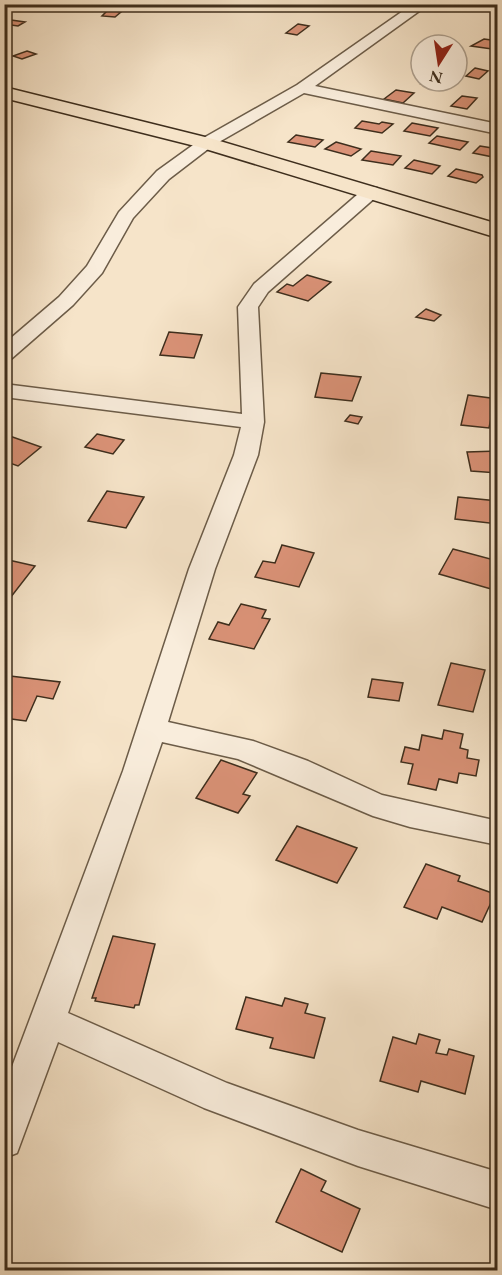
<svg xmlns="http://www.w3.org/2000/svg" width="502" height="1275" viewBox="0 0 502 1275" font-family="'EB Garamond',serif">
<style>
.building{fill:#da9277;stroke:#3e2e1d;stroke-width:1.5}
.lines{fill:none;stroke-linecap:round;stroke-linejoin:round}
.minor-casing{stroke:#6c5c48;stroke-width:3}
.major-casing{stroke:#3e2e1d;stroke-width:3}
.minor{fill:#f9eddc;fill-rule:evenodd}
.major{fill:#f6e4c9;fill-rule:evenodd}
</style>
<rect width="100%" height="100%" fill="#f6e4c9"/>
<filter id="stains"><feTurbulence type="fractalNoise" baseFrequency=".00333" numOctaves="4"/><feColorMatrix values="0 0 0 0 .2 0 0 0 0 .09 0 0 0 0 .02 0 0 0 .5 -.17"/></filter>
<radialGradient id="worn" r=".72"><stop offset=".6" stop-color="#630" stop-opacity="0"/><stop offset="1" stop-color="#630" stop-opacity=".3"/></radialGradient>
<!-- building -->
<g class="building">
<path d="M108 10 121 12 115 17 102 16Z"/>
<path d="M11 20 25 22 18 26 4 24Z"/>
<path d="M298 24 309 26 297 35 286 33Z"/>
<path d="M484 39 498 41V43L492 49 471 46Z"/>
<path d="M27 51 36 54 22 59 13 56Z"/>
<path d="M475 68 488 71 479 79 466 76Z"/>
<path d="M424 81H446L438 87 421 84Z"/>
<path d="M396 90 414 93 403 103 384 99Z"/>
<path d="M462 96 477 98 467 109 451 106Z"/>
<path d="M362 121 379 124 382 122 393 124 382 133 355 128Z"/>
<path d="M412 123 438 128 430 136 404 131Z"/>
<path d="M296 135 323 140 315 147 288 142Z"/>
<path d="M437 136 468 142 460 150 429 143Z"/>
<path d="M336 142 361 149 351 156 325 149Z"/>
<path d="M480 146 498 149V158L473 153Z"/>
<path d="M371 151 401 156 393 165 362 160Z"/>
<path d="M414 160 440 166 432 174 405 168Z"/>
<path d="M456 169 482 175 483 177 476 183 448 176Z"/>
<path d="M307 275 331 282 308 301 277 292 287 284 293 286Z"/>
<path d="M426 309 441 315 434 321 416 317Z"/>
<path d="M169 332 202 335 194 358 160 355Z"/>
<path d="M321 373 361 377 352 401 315 397Z"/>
<path d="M468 395 498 399V419L491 418 489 428 461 425Z"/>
<path d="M350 415 362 417 358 424 345 421Z"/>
<path d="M4 434 41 447 18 466 4 461Z"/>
<path d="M97 434 124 440 113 454 85 447Z"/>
<path d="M498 451V473L471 471 467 452Z"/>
<path d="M107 491 144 497 126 528 88 521Z"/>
<path d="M458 497 498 501V524L455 519Z"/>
<path d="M282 545 314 553 299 587 255 577 263 561 275 563Z"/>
<path d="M453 549 498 561V591L439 574Z"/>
<path d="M4 559 35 566 7 602H4Z"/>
<path d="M241 604 266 610 262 618 270 619 254 649 209 639 218 622 229 625Z"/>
<path d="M451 663 485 670 473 712 438 705Z"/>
<path d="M10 676 60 682 53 699 37 696 26 721 4 718V688Z"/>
<path d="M372 679 403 683 399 701 368 697Z"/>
<path d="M444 730 463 734 460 748 468 750 467 758 479 760 476 776 459 773 457 783 439 779 436 790 408 784 413 764 401 762 405 747 419 750 422 735 442 739Z"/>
<path d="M221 760 257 773 243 794 250 796 238 813 196 798Z"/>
<path d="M297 826 357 848 337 883 276 860Z"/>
<path d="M426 864 460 876 458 881 495 894 482 922 442 907 437 919 404 907Z"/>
<path d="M113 936 155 944 139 1005H135L134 1008 95 1001 96 998H92Z"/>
<path d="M246 997 282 1006 285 998 308 1004 305 1013 325 1018 314 1058 270 1048 273 1038 236 1029Z"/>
<path d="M419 1034 440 1040 436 1053 447 1055 449 1049 474 1056 465 1094 421 1081 418 1092 380 1081 393 1037 416 1044Z"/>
<path d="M301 1169 326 1181 321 1191 360 1209 342 1252 276 1222Z"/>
</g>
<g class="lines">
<!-- minor casing -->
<g class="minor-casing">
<g id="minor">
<path d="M413 4H429L315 86 498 124V134L304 93 212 146 169 179 133 218 102 273 73 305 11 359 4 361V344L59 297 87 266 119 212 157 171 200 140 297 85Z"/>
<path d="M371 187 377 188 380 192 377 196 268 292 258 307 264 422 258 455 215 569 168 722 253 741 308 761 382 795 498 821V845L410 827 373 816 238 759 162 742 68 1013 227 1083 358 1130 498 1172V1210L358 1166 204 1108 58 1042 17 1153 4 1158V1088L123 771 189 569 234 455 241 427 4 397V384L242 414 238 307 254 284 365 188Z"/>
</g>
</g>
<!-- major casing -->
<g class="major-casing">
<path id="major" d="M4 87 213 139 498 224V238L199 147 4 98Z"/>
</g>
<!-- minor -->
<use href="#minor" class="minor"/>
<!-- major -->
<use href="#major" class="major"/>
</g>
<!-- margin -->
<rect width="502" height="1275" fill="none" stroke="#f6e4c9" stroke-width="24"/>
<rect x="6" y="6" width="490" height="1263" fill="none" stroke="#3e2e1d" stroke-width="3"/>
<rect x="12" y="12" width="478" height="1251" fill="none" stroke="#3e2e1d" stroke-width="1.5"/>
<!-- north arrow -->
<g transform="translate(439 63) rotate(192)"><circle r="28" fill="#f9eddc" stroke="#aea190" stroke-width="1.5"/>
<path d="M0-4.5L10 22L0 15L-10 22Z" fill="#8f2418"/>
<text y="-9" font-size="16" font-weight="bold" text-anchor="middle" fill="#3e2e1d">N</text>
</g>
<rect width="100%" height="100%" filter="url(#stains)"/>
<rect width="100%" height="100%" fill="url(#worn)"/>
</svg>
